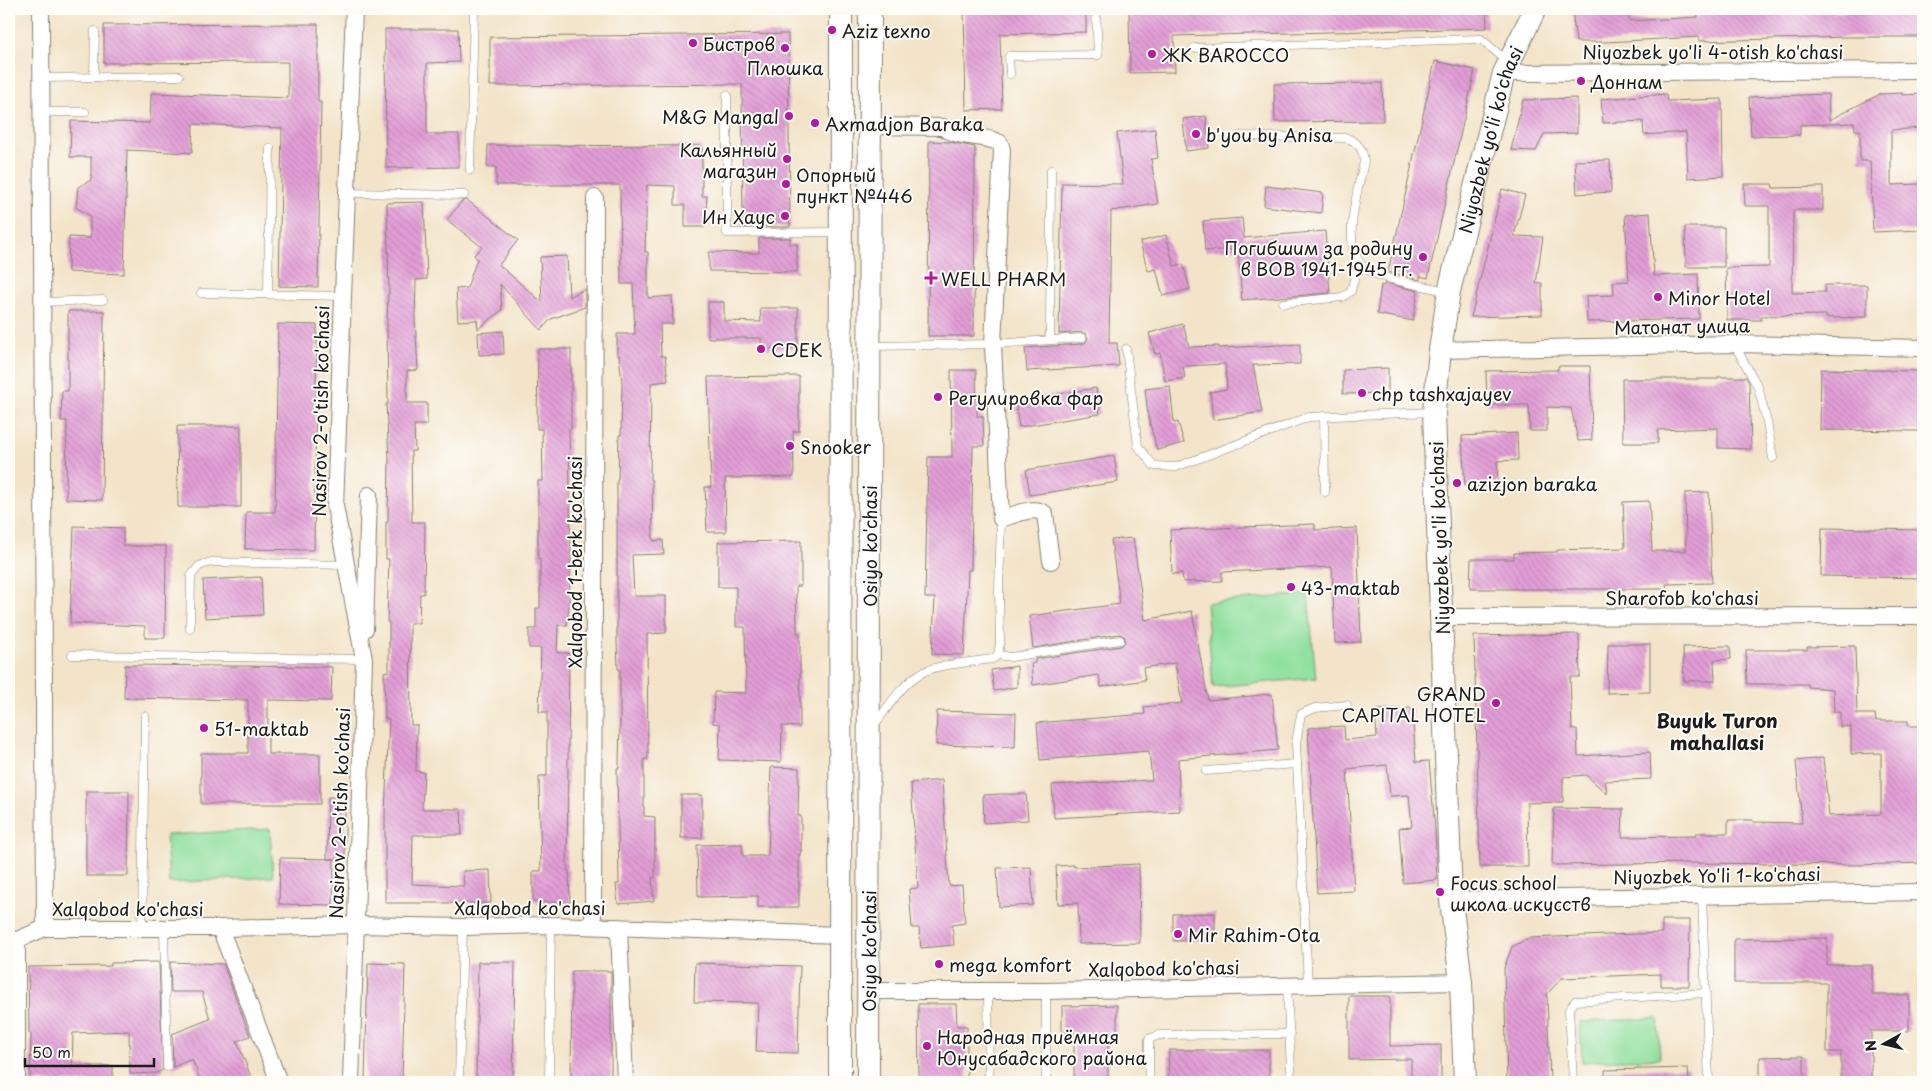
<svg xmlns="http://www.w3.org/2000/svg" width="1932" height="1091" viewBox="0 0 1932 1091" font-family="'Playpen Sans',sans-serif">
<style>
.green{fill:#91e09f;stroke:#567e5e}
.building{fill:url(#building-back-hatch)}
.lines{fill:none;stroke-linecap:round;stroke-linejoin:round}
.lane-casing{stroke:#888072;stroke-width:9}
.street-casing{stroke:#888072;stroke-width:18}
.secondary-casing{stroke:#888072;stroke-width:24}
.lane{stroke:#fff;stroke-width:8}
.street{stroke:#fff;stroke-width:16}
.secondary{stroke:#fff;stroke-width:22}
.poi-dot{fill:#b5179e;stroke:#fdfcf7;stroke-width:2}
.labels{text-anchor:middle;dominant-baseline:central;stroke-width:4;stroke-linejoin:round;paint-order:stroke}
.poi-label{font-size:18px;fill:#1c1c1c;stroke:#fdfcf7;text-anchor:start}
.street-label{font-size:18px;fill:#1c1c1c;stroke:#fdfcf7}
.neighbourhood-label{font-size:19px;font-weight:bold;fill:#1c1c1c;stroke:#fdfcf7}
</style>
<defs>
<pattern id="building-back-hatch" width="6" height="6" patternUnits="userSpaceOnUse" patternTransform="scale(1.25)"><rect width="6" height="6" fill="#e29ed6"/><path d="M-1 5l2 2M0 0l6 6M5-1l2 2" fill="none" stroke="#c188b7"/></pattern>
</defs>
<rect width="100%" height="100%" fill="#fdfcf7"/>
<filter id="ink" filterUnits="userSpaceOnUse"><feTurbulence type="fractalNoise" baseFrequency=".02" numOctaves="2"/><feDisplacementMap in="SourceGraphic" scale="10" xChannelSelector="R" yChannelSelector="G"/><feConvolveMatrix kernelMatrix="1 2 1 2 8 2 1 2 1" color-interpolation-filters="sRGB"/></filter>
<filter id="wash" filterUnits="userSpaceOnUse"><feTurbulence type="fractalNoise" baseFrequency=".0096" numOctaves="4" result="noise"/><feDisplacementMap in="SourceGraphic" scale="20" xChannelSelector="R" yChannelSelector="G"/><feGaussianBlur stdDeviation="1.12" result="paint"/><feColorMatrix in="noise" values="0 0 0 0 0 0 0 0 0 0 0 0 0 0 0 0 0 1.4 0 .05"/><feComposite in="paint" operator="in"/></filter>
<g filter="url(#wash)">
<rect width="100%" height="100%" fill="#f3e4c9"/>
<!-- green -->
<g class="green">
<path d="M1308 594 1316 678 1213 687 1206 603Z"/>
<path d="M270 829 273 877 169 883 166 835Z"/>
<path d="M1658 1018 1660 1058 1582 1062 1580 1022Z"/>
</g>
<g id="blocks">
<!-- building -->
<g class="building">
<path d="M964 9H1086V32L1000 34 1002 109 966 110Z"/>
<path d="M1129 9H1486L1487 28 1174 36 1175 72 1130 73Z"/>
<path d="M1572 9H1629V21L1698 17V9H1833V12L1908 11V9H1923V37H1848L1699 41V37L1605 42H1576Z"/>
<path d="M318 24V102H321L318 287 279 286 282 128 193 124 192 153 127 150 124 274 68 272 69 237 90 238V216L76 207 78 187 91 180V157H70L71 121 150 123 151 93 288 98V62L104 63V25Z"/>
<path d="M385 29H458L459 62 427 63V134H459V167L386 168Z"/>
<path d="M788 34 790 227H743L742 84 490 86V37Z"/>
<path d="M1435 61 1475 70 1428 278 1420 276V280L1388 272Z"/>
<path d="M1382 83 1383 121 1275 122 1274 84Z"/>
<path d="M1902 93V95L1923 94V128L1891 130V185L1920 184 1921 230 1873 232 1870 161H1860V130H1855L1854 123 1800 125V135L1751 136 1749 97 1828 94 1829 120 1880 94Z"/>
<path d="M1666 94 1667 101 1722 99 1723 176 1688 178 1686 132 1644 135 1643 121 1603 123 1601 99Z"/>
<path d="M1577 98V133L1544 134 1536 151 1511 150 1523 100Z"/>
<path d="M1206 116 1209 148 1186 151 1183 119Z"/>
<path d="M1155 129 1158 158 1151 159 1158 204 1111 211 1109 343H1117L1119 366 1027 371 1025 348 1082 344 1086 342 1088 338 1086 334 1082 332 1059 334 1062 183 1123 184 1117 133Z"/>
<path d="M929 141 949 142 975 147 974 336H928Z"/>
<path d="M488 145 702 146V196H707L705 227H685V205H675V186L647 185 645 252H648V298L672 296 673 324H660L661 356H665L668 381 651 383 650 480H652L653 541 663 540 664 554 632 555 634 596H666V633L647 634 648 759H644V816L655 817V878H652L654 901 618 904 616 884H619L617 768H619L620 719V669H618L617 641V480H618L619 435H621L622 382 619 355H617V334H635L633 284H621L620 185H496V167H487Z"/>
<path d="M1610 160 1611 192 1577 194 1575 161Z"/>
<path d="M1744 184H1772L1773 188 1823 187V210H1793L1792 293 1825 292V285H1867V317L1826 318V315L1761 316V320H1727L1726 268 1769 267V206H1745Z"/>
<path d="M1266 186 1323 193 1321 213 1264 206Z"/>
<path d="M1502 189 1525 195 1514 236 1543 237 1536 283H1542V315L1471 317Z"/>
<path d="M467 200 518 240 499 265 542 302 540 257 567 256 569 297 585 289V307L551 319 541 330 500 284 502 310 478 329 477 320 458 321 456 289 467 288 477 259 474 255 482 247 447 220 462 201Z"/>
<path d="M424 202 427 279 416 280 415 319 418 370 407 371V403H427V425H414L415 451H411L412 522H425L424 594H420L419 623H410L411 725H417L416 771 424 772 422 809H461L462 835H413L412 884 464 886 463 871 490 870 491 903H385V815L389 719H385L384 672 389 671V622H387L389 559H386V522H388L389 458 386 404H388L387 322 388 294H389L387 203Z"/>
<path d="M1650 213 1654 276 1698 274 1699 319 1587 322 1586 296 1614 295 1613 282 1629 281 1625 215Z"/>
<path d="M1242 218 1244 238 1325 231 1330 293 1242 300 1238 249 1205 251 1203 221Z"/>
<path d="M1685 227H1724V267H1686Z"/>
<path d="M1166 235 1174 266 1183 264 1190 289 1163 296 1156 269 1148 271 1140 242Z"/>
<path d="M759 238H790V244H797V272L709 271V252L759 253Z"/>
<path d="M1385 283 1418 291 1413 321 1377 314 1381 285 1384 286Z"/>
<path d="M708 302H724V321L761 322 760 308H798V348L761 349V338H708Z"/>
<path d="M68 311H104L102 500 66 499 67 421H61L62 391H68Z"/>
<path d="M278 324 317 325 314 550 245 549 246 512H275Z"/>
<path d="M1183 324 1189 347 1219 346V348L1300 344V364L1253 365 1262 412 1213 420 1210 392 1227 389 1225 364 1183 366 1185 378 1165 381 1160 353 1155 354 1149 333Z"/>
<path d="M503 331 504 354 479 355 478 333Z"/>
<path d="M538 349H571V429H569L571 558 569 605 567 625H558L557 653H569L567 870H569L570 902H533V871H541L539 776H547V712H539L541 648H529V629H536V608H540V559H538V481H543L542 429H537Z"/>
<path d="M1558 366H1590L1592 440 1578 441 1571 408 1547 407V431H1530L1529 405H1487L1486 371 1558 370Z"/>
<path d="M1388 368V393L1343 394V370Z"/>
<path d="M1821 369 1923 371 1922 431 1820 430Z"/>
<path d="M951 370H976L977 416H983L984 446H973L971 570H968L964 655 932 654 935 598H925L928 457H952Z"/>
<path d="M799 376V431H793L794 477 725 478 726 532H707L705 487H711L708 377Z"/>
<path d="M1717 377H1746L1749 383 1751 449 1718 448V428L1658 430V443H1623L1622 379H1717Z"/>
<path d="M1170 386 1174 423 1178 422 1184 443 1157 450 1148 416 1145 389Z"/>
<path d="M1096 388 1100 414 1019 427 1015 401Z"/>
<path d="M177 426H241V507H178Z"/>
<path d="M1517 433 1518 460 1497 461 1498 486 1465 487 1462 436Z"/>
<path d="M1114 456 1118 482 1030 495 1026 470Z"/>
<path d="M1709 492 1712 583 1666 584 1667 589H1470L1471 559H1514V553L1557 552V550L1625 548 1623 502 1649 501 1652 551H1686L1685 493Z"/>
<path d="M1315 524V530L1357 528 1361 642 1335 643 1332 567 1222 572V581L1183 582 1182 573 1172 574 1170 530Z"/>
<path d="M74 526 123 528V546H166L165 638H145V626L70 623Z"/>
<path d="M1822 528 1923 530V578L1821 576Z"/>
<path d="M1133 538 1145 620 1192 611 1208 700 1272 694 1278 750 1178 759 1180 811 1054 818 1052 785 1152 780 1149 751 1040 760 1037 723 1145 714 1144 707 1182 703 1175 663 1143 668 1145 680 1101 687 1099 675 1033 685 1031 664 1035 663V659L1121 646 1125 642V637L1119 634 1033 648 1029 616 1120 604 1111 540Z"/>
<path d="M801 541V586H796L797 633H800V727L782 726 781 762 719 760 720 724 713 723 714 692 746 693 745 627H736V587H718V542Z"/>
<path d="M261 577 263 615 205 618 203 580Z"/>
<path d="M1579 634 1580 677H1570L1572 729H1577L1578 756 1650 752 1651 779 1605 781 1607 794 1586 775 1563 777V802L1527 803 1528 867H1480L1474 636Z"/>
<path d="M1608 644H1650V692L1607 693Z"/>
<path d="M1730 646 1731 659 1714 660 1715 681H1684L1683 647Z"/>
<path d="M1855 646 1857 714H1875L1876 721H1908V726H1923V863L1855 865 1696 863 1552 865 1554 808 1623 809 1622 837 1696 836V833H1728V820H1753V822L1802 823 1796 761 1823 758 1829 816 1881 814V753L1851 754V726L1840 727V712H1834L1833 689 1808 687V684H1747L1746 650H1807V647Z"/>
<path d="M125 665 332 667 331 701 268 700V754H320V804H201V753H248V700L124 698Z"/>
<path d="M1017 666V687L994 691 991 670Z"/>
<path d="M1412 708 1416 762 1429 761 1435 829 1437 880 1403 883 1399 828 1412 827 1409 795 1390 796 1387 765 1347 769 1354 891 1317 893 1308 728 1344 726 1345 740 1377 737 1375 710Z"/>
<path d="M937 711 1016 713 1015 747 936 745Z"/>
<path d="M771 767 799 768 798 816H801V854H799V907H758V896L698 897 697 845 742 844 743 856H768Z"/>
<path d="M942 780 949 886 962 885 965 923 952 925 954 945 921 948 919 928H912L909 889 918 888 911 783Z"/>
<path d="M86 791H129L128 876H86Z"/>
<path d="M1001 794H1026L1028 820 984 823 983 795Z"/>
<rect x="681" y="795" width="21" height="43"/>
<path d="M328 797H345V859H327Z"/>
<path d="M280 858 334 859 333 905 279 904Z"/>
<path d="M1139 864 1140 943 1079 944 1078 903 1058 904 1056 866 1074 865V867Z"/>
<path d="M1031 867 1033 905 999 907 997 868Z"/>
<path d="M1215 913V940L1173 941V914Z"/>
<path d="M1662 920H1690L1689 986H1661V974L1562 978 1547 994 1550 1082H1507L1504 968 1512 947 1529 938 1662 933Z"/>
<path d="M1827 938V965H1872V995H1909V1031H1871V1082H1841V1052H1827V983H1734V939Z"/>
<path d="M159 962 163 1070 157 1073 130 1074 129 1031 73 1033 72 1066H113V1082H30L31 1033H29L28 967 111 966V963Z"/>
<path d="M170 962 223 964 250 1036 237 1041 253 1082H201L192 1059 173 1067 172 1034 210 1019 202 992H171Z"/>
<path d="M478 962H515L513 1082H476Z"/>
<path d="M368 963 405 964 402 1082H365Z"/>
<path d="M695 963 800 966 798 1053 756 1052 758 1003 694 1002Z"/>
<path d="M572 971H611V1082H571Z"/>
<path d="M1349 996H1390V1046L1441 1045V1082H1411V1059L1349 1060Z"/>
<path d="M918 1004H956L957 1026H967V1082H919Z"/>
<path d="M1117 1005V1032H1108V1082H1074V1032H1062V1006Z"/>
<path d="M1169 1050H1269V1082H1168Z"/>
<path d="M1804 1056V1082H1760V1057Z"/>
<path d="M1688 1068 1689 1082H1605V1070Z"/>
</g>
</g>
</g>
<g filter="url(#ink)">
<use href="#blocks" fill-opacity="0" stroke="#888072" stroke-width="1"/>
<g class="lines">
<!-- lane casing -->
<g class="lane-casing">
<g id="lane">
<path d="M1194 48 1481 39 1507 61"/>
<path d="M1010 74 1009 56 1098 55 1096 9"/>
<path d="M94 77 95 31"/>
<path d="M41 78 179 76"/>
<path d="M727 95V233L839 232"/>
<path d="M41 112H85"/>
<path d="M1239 136 1347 138C1358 142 1363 149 1364 161 1359 189 1337 251 1368 270 1387 281 1425 286 1447 291"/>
<path d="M470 170 474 9"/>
<path d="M347 193 464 195"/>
<path d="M201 293 343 296"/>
<path d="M268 294 270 148"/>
<path d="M42 302 103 300"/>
<path d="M1283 303 1343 297 1351 291 1359 261"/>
<path d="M1050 340 1051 170"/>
<path d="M1734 344 1758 387 1767 422 1773 458"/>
<path d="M871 346 993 344 1082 338"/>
<path d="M1126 349 1138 446 1154 466 1176 467 1309 417 1432 412"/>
<path d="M1324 416 1325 492"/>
<path d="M190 629 191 576 199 566 211 562 346 565"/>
<path d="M72 655 364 659"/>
<path d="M998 655 1011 657 1120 640"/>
<path d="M875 724C888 707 900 687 918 675 933 664 973 662 993 659L998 655 1000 643 999 592 1001 519"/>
<path d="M1206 771 1297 764"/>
<path d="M1702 895 1709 1082"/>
<path d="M142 928 145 716"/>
<path d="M164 928 167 1067"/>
<path d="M1308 985 1296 743 1301 714 1315 708 1347 705"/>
<path d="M1287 986 1291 1069 1289 1082"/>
<path d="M988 991 989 1082"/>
<path d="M1046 991V1082"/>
<path d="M459 1082 463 927"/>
<path d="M549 1082 551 925"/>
<path d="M1149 1082V1039L1159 1035 1290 1034"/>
<path d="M1573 1082 1569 1010 1575 1001 1706 993"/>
</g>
</g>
<!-- street casing -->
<g class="street-casing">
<g id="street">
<path d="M41 9 45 928"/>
<path d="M1504 73 1923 70"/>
<path d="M870 126 943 127C958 139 982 134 1000 143L1002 150 993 344 1001 519C1014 515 1034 505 1045 514L1051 561"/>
<path d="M1440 350 1734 344 1923 348"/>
<path d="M1442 617 1923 616"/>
<path d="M365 629 369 495"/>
<path d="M1451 900 1923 892"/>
<path d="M593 926 595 198"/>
<path d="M619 927 625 1082"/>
<path d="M220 928 279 1082"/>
<path d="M9 940H17L45 928H220L355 925 463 927 551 925 840 935"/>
<path d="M868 991H1046L1461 982"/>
<path d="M17 1082V940"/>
<path d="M351 1082 364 659 335 506 354 9"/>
</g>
</g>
<!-- secondary casing -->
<g class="secondary-casing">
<g id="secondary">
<path d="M840 1082 841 9"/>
<path id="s1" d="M868 1082 870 9"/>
<path id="s2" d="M1465 1082 1461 982 1451 900 1434 412 1440 350 1449 291 1504 73 1535 9"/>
</g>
</g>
<!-- lane -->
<use href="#lane" class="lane"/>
<!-- street -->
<use href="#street" class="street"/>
<!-- secondary -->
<use href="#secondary" class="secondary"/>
</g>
</g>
<!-- markers -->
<g class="poi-dot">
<circle cx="832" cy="30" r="5"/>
<circle cx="693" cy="43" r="5"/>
<circle cx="785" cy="48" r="5"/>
<circle cx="1152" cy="54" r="5"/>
<circle cx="1581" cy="81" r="5"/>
<circle cx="789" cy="116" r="5"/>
<circle cx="815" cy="123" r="5"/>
<circle cx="1196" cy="134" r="5"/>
<circle cx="787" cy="159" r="5"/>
<circle cx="786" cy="184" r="5"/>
<circle cx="785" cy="216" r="5"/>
<circle cx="1423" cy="257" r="5"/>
<path d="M928.5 270.5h5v5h5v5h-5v5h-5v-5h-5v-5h5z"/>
<circle cx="1658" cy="297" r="5"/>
<circle cx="761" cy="349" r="5"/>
<circle cx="1362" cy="393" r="5"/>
<circle cx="938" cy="397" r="5"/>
<circle cx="790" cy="446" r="5"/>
<circle cx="1457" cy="483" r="5"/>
<circle cx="1291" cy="587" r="5"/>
<circle cx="1496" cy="703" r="5"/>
<circle cx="204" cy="728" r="5"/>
<circle cx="1440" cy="892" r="5"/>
<circle cx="1178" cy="934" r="5"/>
<circle cx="939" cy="964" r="5"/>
<circle cx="927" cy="1046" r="5"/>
</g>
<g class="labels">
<!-- poi labels -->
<g class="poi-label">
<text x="842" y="30">Aziz texno</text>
<text x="703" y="43">Бистров</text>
<text x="1162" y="54">ЖК BAROCCO</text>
<text x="785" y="67" text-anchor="middle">Плюшка</text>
<text x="1591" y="81">Доннам</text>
<text x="779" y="116" text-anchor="end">M&amp;G Mangal</text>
<text x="825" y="123">Axmadjon Baraka</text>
<text x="1206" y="134">b'you by Anisa</text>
<text x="777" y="149" text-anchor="end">Кальянный<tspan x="777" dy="21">магазин</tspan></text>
<text x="796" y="174">Опорный<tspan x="796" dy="21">пункт №446</tspan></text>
<text x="775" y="216" text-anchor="end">Ин Хаус</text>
<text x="1413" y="247" text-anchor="end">Погибшим за родину<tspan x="1413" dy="21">в ВОВ 1941-1945 гг.</tspan></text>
<text x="941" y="278">WELL PHARM</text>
<text x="1668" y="297">Minor Hotel</text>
<text x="771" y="349">CDEK</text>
<text x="1372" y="393">chp tashxajayev</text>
<text x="948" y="397">Регулировка фар</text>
<text x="800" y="446">Snooker</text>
<text x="1467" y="483">azizjon baraka</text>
<text x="1301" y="587">43-maktab</text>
<text x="1486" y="693" text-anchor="end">GRAND<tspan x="1486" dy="21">CAPITAL HOTEL</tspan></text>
<text x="214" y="728">51-maktab</text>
<text x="1450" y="882">Focus school<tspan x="1450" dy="21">школа искусств</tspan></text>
<text x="1188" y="934">Mir Rahim-Ota</text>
<text x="949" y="964">mega komfort</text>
<text x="937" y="1036">Народная приёмная<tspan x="937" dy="21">Юнусабадского района</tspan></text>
</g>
<!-- street labels -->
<g class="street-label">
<text x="1713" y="51">Niyozbek yo'li 4-otish ko'chasi</text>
<text stroke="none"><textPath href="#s2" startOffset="950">Niyozbek yo'li ko'chasi</textPath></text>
<text transform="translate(1682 326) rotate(-1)">Матонат улица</text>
<text transform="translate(320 411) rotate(-89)">Nasirov 2-o'tish ko'chasi</text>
<text transform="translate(1439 538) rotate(-92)">Niyozbek yo'li ko'chasi</text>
<text stroke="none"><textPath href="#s1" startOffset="536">Osiyo ko'chasi</textPath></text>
<text transform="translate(574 562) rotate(-90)">Xalqobod 1-berk ko'chasi</text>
<text x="1682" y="597">Sharofob ko'chasi</text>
<text transform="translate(339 813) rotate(-88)">Nasirov 2-o'tish ko'chasi</text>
<text transform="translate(1717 875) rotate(-1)">Niyozbek Yo'li 1-ko'chasi</text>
<text x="530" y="907">Xalqobod ko'chasi</text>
<text x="128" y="908">Xalqobod ko'chasi</text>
<text stroke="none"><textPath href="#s1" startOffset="131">Osiyo ko'chasi</textPath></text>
<text transform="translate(1164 968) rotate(-1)">Xalqobod ko'chasi</text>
</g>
<!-- neighbourhood labels -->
<g class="neighbourhood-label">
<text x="1717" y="720">Buyuk Turon<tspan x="1717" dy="22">mahallasi</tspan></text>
</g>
</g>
<!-- margin -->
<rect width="1932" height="1091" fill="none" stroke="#fdfcf7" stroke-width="30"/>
<!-- north arrow -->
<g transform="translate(1884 1044) rotate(262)" stroke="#fdfcf7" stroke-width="4" paint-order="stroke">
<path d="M0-4L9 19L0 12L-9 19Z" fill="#1c1c1c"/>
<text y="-8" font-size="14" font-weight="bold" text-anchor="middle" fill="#1c1c1c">N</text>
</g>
<!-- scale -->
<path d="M25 1058v8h129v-8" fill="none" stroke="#1c1c1c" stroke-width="2.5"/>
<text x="32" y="1058" font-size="15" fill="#1c1c1c" stroke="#fdfcf7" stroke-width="4" paint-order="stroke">50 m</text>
</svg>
